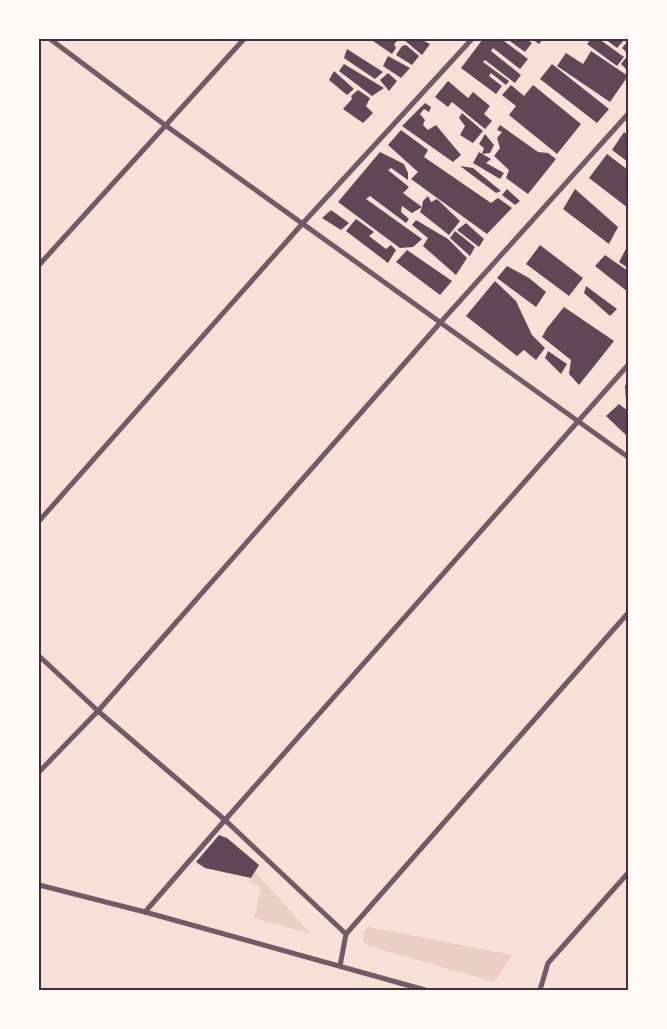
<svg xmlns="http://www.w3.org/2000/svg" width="667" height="1029" viewBox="0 0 667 1029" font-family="'Crimson Pro',serif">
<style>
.green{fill:#ebcfc5}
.building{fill:#644757}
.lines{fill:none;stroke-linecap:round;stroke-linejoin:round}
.minor{stroke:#755966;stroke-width:5}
.neatline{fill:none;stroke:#4a2c40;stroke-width:2}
</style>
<rect width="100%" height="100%" fill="#f7e1d7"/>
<!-- green -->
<g class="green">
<path d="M255 872 311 934 254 918 261 887 248 881Z"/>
<path d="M368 927 512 955 494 982 369 946 363 941 364 931Z"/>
</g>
<!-- building -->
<g class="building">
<path d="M370 39H399L394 44 396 48 392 54Z"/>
<path d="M403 39H420L430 44 422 55Z"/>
<path d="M483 39H506L504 41 528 59 520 69 493 48 491 51 521 75 515 83 485 60 483 62 509 81 506 85 491 73 489 76 502 86 496 94 461 68Z"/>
<path d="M507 39H526L532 43 525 52Z"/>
<path d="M532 39H543L539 44Z"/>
<path d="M591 39H599L624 57 617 66 587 44Z"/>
<path d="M605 39H625L617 48Z"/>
<path d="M628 41V54L622 48Z"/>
<path d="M406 45 419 56 412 65 396 55 402 46Z"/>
<path d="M347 49 383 72 375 79 344 58Z"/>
<path d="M591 51 628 76 610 102 557 66 566 53 583 64Z"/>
<path d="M628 55V71L621 64Z"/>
<path d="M388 56 410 68 401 78 383 66Z"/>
<path d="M344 64 384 88 372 96 339 71Z"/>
<path d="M552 64 609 109 597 123 540 79Z"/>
<path d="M334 71 354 89 347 95 329 80Z"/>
<path d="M388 73 397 81 389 91 380 80Z"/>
<path d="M448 81 468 98 473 92 490 106 484 114 492 121 485 129 452 102 448 107 435 97Z"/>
<path d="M511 85 524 96 533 85 581 124 557 154 509 115 516 106 502 95Z"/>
<path d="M358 90 370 98 366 106 373 113 363 123 343 109 352 99 351 96Z"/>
<path d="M425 103 431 107 429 112 424 109 420 114 425 120 423 125 428 130 436 125 461 155 453 162 402 126Z"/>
<path d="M462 113 483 131 473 143 460 135 465 126 459 118Z"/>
<path d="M500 125 538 152 548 153 556 159 528 194 506 178 509 170 494 156 500 148 497 138 502 132 497 130Z"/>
<path d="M401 130 428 150 424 157 491 203 498 198 512 208 487 234 411 179 418 172 388 145Z"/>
<path d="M624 132 628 135V162L612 150Z"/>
<path d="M485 134 494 145 490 153 482 154 484 148 479 144Z"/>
<path d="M380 152 404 164 408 173V180L391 168 388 170 409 187 403 193 422 207 423 201 428 196 431 202 437 199 460 221 449 235 420 212 422 207 412 213 402 206 401 212 409 219 406 223 370 196 366 199 422 239 413 247 400 248 338 202Z"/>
<path d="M479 152 491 159 486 163 504 173 500 179 473 163Z"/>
<path d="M607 154 628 170V208L589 178Z"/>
<path d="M460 166 473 168 501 191 496 193Z"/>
<path d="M507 189 520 201 515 205 502 195Z"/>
<path d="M575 189 618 227 609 244 563 209Z"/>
<path d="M331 210 349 223 341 230 322 218Z"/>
<path d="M356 219 374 232 369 236 386 249 391 245 396 250 388 263 346 231Z"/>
<path d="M416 220 448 239 467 258 456 275 423 246 428 238 412 225Z"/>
<path d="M466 223 484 239 479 247 457 230Z"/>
<path d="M455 231 475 247 470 256 450 238Z"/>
<path d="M540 245 583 278 569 296 526 264Z"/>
<path d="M628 245V268L619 262Z"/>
<path d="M407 250 452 281 440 295 396 262Z"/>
<path d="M605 255 628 271V292L595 266Z"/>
<path d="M507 266 529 278 546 292 536 307 497 278Z"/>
<path d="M495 281 516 301 532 335 545 348 536 360 524 350 517 356 466 316Z"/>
<path d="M586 286 617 309 610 316 584 293Z"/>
<path d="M564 307 614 341 579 385 569 374 571 360 542 337 547 328Z"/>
<path d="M548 351 567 364 561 374 545 358Z"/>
<path d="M628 381V402L626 400 625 386Z"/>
<path d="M619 404 628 411V437L606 416Z"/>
<path d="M219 835 227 838 259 865 251 878 205 868 196 862Z"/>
</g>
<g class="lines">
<!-- minor -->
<g class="minor">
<path d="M50 39 165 125 628 457"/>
<path d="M39 265 244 39"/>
<path d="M39 521 303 223 472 39"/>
<path d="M39 656 98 711 225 820 346 934 340 966"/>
<path d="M39 772 98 711 440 323 628 114"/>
<path d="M39 885 145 912 425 990"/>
<path d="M145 912 225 820 628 365"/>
<path d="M346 934 628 613"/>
<path d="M540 990 548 963 628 873"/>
</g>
</g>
<!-- border -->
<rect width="667" height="1029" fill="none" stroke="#fffaf5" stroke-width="80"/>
<rect x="40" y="40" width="587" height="949" class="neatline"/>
</svg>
